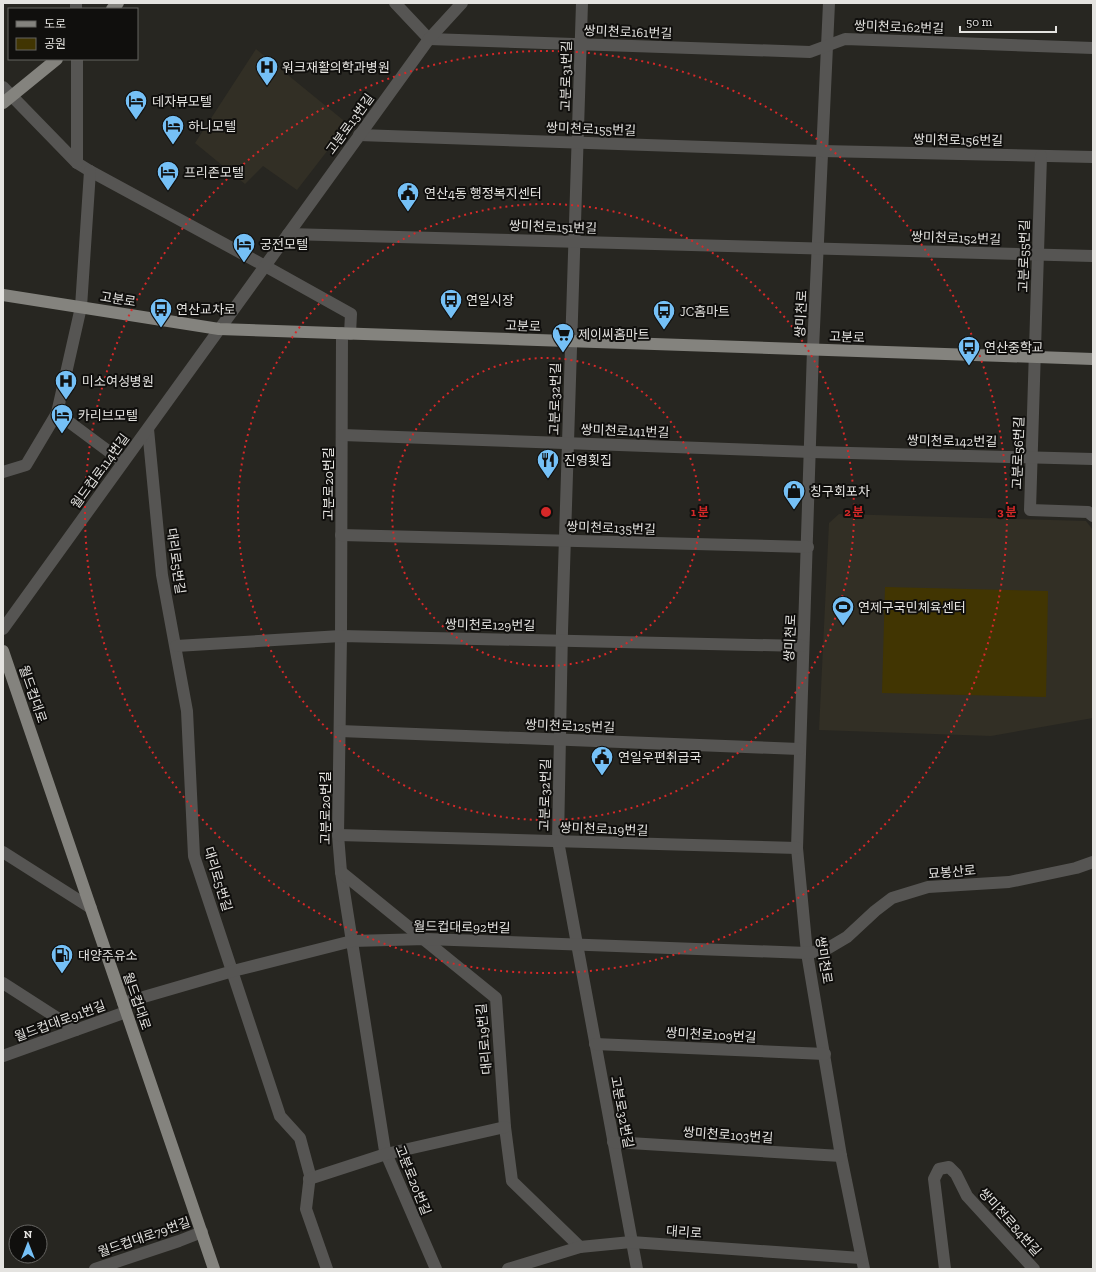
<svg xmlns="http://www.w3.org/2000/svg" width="1096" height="1272" viewBox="0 0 1096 1272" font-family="'Zilla Slab','Noto Sans KR',serif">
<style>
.built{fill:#322f25}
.green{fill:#413502}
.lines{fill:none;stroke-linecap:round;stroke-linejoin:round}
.minor{stroke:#565553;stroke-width:12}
.major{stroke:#84837e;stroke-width:12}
.ring{fill:none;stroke:#d62828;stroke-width:2;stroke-dasharray:2 4}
.labels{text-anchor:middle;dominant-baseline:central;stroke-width:4;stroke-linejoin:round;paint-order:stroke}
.street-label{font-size:13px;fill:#e4e3e0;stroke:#100f0d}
.poi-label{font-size:13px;fill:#e4e3e0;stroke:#100f0d;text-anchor:start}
.centre{fill:#d62828;stroke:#100f0d;stroke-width:2}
.ring-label{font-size:12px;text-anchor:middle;font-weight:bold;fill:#d62828;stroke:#100f0d;stroke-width:4;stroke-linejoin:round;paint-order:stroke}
</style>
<rect width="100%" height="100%" fill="#272621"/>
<!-- built -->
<g class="built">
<path d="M256 49 348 124 297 190 263 166 245 184 195 143Z"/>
<path d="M839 514 1086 521 1093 530V718L991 736 819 730 829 523Z"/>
</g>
<!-- green -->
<path class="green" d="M885 587 1048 591 1046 697 882 693Z"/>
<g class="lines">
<!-- minor -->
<g class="minor">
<path d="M395 3 429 39"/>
<path d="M582 3 562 631 558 841 637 1269"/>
<path d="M829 3 813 349 797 848 807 953 841 1156 864 1269"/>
<path d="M76 9V3"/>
<path d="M429 39 810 52 845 39 1093 48"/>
<path d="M3 87 77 163 90 171 265 266 351 314 350 334"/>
<path d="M359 135 822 151 1093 157"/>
<path d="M1041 156 1030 510 1088 512 1093 516"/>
<path d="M77 163V59"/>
<path d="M288 234 1093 256"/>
<path d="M342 333 341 636 338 835 341 872 385 1151 436 1269"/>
<path d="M57 413 123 462"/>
<path d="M148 429 162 575 187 711 194 856 280 1116 300 1138 310 1175 306 1209 327 1269"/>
<path d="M342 435 811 452 1093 459"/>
<path d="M3 472 26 465 57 413 81 307 90 171"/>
<path d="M341 535 808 547"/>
<path d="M3 629 429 39 462 3"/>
<path d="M176 646 341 636 803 646"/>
<path d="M340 731 799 749"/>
<path d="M338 835 797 848"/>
<path d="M3 852 91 908"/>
<path d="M341 872 496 998 505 1127 512 1181 580 1247"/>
<path d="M3 983 76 1030"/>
<path d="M123 1003 233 971 352 941 426 939 807 953 825 950 847 937 875 911 892 898 928 887 1009 882 1076 868 1093 862"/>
<path d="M595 1044 825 1054"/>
<path d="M3 1056 126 1012"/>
<path d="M613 1142 841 1156"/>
<path d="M309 1179 386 1154 505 1127"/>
<path d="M95 1269 179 1241 202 1232"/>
<path d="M508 1269 580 1247 631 1242 861 1258"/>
<path d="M945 1269 934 1179 939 1169 949 1167 956 1174 967 1196 1034 1269"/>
</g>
<!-- major -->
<g class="major">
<path d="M112 9 118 3"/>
<path d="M3 103 57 59"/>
<path d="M3 295 219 329 1093 359"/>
<path d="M3 651 214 1269"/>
</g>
</g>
<!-- distance rings -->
<g class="ring">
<circle cx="546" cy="512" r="154"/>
<circle cx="546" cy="512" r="308"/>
<circle cx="546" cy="512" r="461"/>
</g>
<!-- icons -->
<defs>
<g id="hospital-pin" transform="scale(1.15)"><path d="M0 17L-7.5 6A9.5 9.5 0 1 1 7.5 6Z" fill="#75c0f6" stroke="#100f0d"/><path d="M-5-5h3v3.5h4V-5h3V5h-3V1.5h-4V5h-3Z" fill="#111"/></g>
<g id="hotel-pin" transform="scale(1.15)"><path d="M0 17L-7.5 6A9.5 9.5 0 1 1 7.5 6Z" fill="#75c0f6" stroke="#100f0d"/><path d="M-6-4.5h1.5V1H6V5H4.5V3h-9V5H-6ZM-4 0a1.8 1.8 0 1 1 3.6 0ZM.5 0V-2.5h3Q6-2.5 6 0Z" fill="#111"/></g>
<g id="civic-pin" transform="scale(1.15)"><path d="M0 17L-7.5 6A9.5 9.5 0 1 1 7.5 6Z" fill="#75c0f6" stroke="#100f0d"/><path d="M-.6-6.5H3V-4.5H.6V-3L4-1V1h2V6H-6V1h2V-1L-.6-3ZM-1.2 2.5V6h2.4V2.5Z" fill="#111"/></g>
<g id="bus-pin" transform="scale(1.15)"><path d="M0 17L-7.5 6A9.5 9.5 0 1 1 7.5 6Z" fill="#75c0f6" stroke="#100f0d"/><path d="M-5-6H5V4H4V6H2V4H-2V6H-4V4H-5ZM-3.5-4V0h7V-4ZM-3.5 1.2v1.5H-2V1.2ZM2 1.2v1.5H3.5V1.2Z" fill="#111"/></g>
<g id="supermarket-pin" transform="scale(1.15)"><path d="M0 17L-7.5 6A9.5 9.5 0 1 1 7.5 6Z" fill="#75c0f6" stroke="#100f0d"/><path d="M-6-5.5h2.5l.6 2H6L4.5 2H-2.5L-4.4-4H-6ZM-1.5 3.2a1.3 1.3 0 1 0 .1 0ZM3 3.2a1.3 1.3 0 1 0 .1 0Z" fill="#111"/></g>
<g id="restaurant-pin" transform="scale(1.15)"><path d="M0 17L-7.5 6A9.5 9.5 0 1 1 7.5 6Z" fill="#75c0f6" stroke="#100f0d"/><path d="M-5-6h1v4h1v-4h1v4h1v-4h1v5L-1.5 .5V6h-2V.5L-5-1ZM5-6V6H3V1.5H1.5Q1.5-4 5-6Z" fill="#111"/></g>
<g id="shop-pin" transform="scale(1.15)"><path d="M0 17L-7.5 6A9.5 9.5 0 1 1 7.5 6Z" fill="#75c0f6" stroke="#100f0d"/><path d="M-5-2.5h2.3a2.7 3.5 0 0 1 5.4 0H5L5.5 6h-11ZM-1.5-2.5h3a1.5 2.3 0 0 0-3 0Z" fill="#111"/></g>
<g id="stadium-pin" transform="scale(1.15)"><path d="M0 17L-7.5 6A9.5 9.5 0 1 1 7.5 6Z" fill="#75c0f6" stroke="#100f0d"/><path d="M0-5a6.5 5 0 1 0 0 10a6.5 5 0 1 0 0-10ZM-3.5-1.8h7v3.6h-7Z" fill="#111"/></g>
<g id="fuel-pin" transform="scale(1.15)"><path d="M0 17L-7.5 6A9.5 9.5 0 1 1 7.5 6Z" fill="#75c0f6" stroke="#100f0d"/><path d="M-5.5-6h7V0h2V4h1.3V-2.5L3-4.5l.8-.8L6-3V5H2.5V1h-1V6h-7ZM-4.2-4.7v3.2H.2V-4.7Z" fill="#111"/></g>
</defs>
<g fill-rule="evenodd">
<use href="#hospital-pin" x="267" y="67"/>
<use href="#hotel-pin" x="136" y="101"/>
<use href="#hotel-pin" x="173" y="126"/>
<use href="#hotel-pin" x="168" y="172"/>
<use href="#civic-pin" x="408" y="193"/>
<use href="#hotel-pin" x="244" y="244"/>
<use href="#bus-pin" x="451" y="300"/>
<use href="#bus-pin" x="161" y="309"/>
<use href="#bus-pin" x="664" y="311"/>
<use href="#supermarket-pin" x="563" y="334"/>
<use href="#bus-pin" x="969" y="347"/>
<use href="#hospital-pin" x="66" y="381"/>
<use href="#hotel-pin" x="62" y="415"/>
<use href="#restaurant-pin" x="548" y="460"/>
<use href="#shop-pin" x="794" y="491"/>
<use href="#stadium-pin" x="843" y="607"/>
<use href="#civic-pin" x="602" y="757"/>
<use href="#fuel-pin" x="62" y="955"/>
</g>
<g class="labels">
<!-- street labels -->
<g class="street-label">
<text transform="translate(899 27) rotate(2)">쌍미천로162번길</text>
<text transform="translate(628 32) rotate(2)">쌍미천로161번길</text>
<text transform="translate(566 76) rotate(-89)">고분로31번길</text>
<text transform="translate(350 124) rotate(-54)">고분로13번길</text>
<text transform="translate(591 129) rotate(2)">쌍미천로155번길</text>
<text transform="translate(958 140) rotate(1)">쌍미천로156번길</text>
<text transform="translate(553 227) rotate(2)">쌍미천로151번길</text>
<text transform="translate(956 238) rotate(2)">쌍미천로152번길</text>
<text transform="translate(1024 256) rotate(-89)">고분로55번길</text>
<text transform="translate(118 299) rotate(9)">고분로</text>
<text transform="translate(801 314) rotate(-87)">쌍미천로</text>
<text transform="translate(523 326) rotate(2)">고분로</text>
<text transform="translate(847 337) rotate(2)">고분로</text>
<text transform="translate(555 399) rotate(-89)">고분로32번길</text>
<text transform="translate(625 431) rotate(2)">쌍미천로141번길</text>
<text transform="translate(952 441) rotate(1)">쌍미천로142번길</text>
<text transform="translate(1018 453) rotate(-88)">고분로56번길</text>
<text transform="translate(100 471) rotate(-54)">월드컵로114번길</text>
<text transform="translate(328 484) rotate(-90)">고분로20번길</text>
<text transform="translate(611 528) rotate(2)">쌍미천로135번길</text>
<text transform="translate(176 561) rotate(82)">대리로5번길</text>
<text transform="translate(490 625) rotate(1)">쌍미천로129번길</text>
<text transform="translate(790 638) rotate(-87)">쌍미천로</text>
<text transform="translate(33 694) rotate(71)">월드컵대로</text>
<text transform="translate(570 726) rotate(2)">쌍미천로125번길</text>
<text transform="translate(545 795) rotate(-89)">고분로32번길</text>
<text transform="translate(325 808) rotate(-90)">고분로20번길</text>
<text transform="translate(604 829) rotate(2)">쌍미천로119번길</text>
<text transform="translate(952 872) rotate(-5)">묘봉산로</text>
<text transform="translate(218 879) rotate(73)">대리로5번길</text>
<text transform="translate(462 927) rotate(1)">월드컵대로92번길</text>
<text transform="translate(824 960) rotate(81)">쌍미천로</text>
<text transform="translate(137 1001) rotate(71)">월드컵대로</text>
<text transform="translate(60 1021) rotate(-20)">월드컵대로91번길</text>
<text transform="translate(711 1035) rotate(3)">쌍미천로109번길</text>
<text transform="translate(484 1039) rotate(-95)">대리로19번길</text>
<text transform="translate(622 1112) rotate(79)">고분로32번길</text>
<text transform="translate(728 1135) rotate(4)">쌍미천로103번길</text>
<text transform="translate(413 1180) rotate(68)">고분로20번길</text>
<text transform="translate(1010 1222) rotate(48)">쌍미천로84번길</text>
<text transform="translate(684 1232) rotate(4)">대리로</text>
<text transform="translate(144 1237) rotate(-19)">월드컵대로79번길</text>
</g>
<!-- poi labels -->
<g class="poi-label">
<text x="282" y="67">워크재활의학과병원</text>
<text x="152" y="101">데자뷰모텔</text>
<text x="188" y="126">하니모텔</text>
<text x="184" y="172">프리존모텔</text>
<text x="424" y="193">연산4동 행정복지센터</text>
<text x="260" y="244">궁전모텔</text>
<text x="466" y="300">연일시장</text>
<text x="176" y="309">연산교차로</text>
<text x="680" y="311">JC홈마트</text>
<text x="578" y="334">제이씨홈마트</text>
<text x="984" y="347">연산중학교</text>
<text x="82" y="381">미소여성병원</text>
<text x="78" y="415">카리브모텔</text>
<text x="564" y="460">진영횟집</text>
<text x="810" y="491">칭구회포차</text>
<text x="858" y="607">연제구국민체육센터</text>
<text x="618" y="757">연일우편취급국</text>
<text x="78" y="955">대양주유소</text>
</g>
</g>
<circle cx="546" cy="512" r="6" class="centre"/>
<g class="ring-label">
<text x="700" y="516">1 분</text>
<text x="854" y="516">2 분</text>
<text x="1007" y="516">3 분</text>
</g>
<!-- border -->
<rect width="1096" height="1272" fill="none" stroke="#e4e3e0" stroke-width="8"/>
<!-- legend -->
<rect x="8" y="8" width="130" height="52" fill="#100f0d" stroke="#656461"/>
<rect x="16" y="21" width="20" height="6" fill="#84837e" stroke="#656461"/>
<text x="44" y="28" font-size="12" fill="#e4e3e0">도로</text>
<rect x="16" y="38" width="20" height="12" fill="#413502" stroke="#656461"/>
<text x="44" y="48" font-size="12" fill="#e4e3e0">공원</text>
<!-- north arrow -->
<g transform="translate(28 1244)"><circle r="19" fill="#100f0d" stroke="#656461"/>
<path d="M0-3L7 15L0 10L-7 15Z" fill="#75c0f6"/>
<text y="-6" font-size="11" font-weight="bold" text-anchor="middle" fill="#e4e3e0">N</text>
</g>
<!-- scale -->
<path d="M960 26v6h96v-6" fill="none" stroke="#e4e3e0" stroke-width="2"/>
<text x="966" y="26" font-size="12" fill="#e4e3e0" stroke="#100f0d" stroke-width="3" paint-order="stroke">50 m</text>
</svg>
